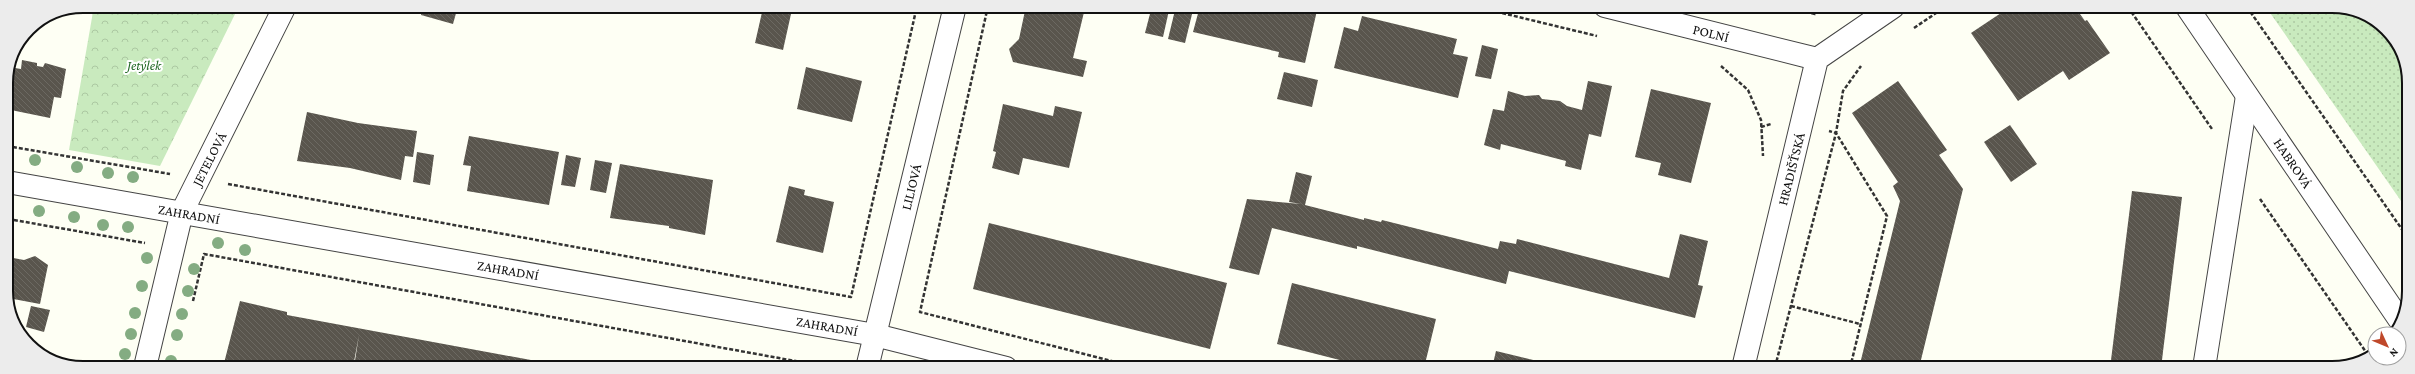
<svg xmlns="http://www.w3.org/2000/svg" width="2415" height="374" viewBox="0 0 2415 374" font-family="'Crimson Pro',serif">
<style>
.park{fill:url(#park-crowns)}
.garden{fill:url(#garden-dots)}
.building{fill:url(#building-back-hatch)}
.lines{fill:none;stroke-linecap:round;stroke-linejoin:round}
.minor-casing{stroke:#444;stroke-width:24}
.path{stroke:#333;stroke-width:2.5;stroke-dasharray:4 2;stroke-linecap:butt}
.minor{stroke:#fff;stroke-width:22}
.tree{fill:#84ac82}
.labels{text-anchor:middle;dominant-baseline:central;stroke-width:4;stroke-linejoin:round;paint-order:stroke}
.street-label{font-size:14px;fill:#111;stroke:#fff}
.park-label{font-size:14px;font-style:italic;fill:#216824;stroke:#fff}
.rim{fill:none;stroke:#111;stroke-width:2}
</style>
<defs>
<pattern id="park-crowns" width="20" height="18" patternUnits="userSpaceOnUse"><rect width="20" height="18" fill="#c9eabe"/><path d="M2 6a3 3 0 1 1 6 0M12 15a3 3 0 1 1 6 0" fill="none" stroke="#acc8a2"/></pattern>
<pattern id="garden-dots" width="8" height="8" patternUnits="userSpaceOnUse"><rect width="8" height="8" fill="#c9eabe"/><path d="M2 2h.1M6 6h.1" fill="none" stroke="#acc8a2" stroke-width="1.8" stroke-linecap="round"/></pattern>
<pattern id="building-back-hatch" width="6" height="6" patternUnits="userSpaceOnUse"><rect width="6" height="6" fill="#59554d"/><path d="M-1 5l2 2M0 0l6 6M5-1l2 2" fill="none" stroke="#6c6962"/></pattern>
</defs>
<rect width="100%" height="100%" fill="#fefff4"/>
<!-- park -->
<path class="park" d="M94 6H239L160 166 69 150Z"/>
<!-- garden -->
<path class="garden" d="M2266 7H2342L2383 25 2407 67 2408 211Z"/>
<!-- building -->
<g class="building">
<path d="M423 6H458L453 24 421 15Z"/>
<path d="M856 6H879L877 12Z"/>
<path d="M1026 6H1100L1098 11 1085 8 1073 58 1087 61 1083 77 1013 62 1009 49 1019 39Z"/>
<path d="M1152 6H1170L1163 37 1145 33Z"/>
<path d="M1176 6 1193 10 1185 43 1168 39Z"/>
<path d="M1200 6H1318L1305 63 1278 57 1279 52 1193 32Z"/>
<path d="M2010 7H2075L2085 21 2087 20 2110 53 2069 80 2063 71 2018 101 1971 33Z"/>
<path d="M763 8 791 14 783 50 755 43Z"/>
<path d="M1362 16 1457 39 1453 54 1468 57 1458 98 1334 68 1344 27 1358 31Z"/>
<path d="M1482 45 1498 49 1491 79 1475 76Z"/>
<path d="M22 60 37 63V66L43 67 45 63 66 69 61 98 54 97 50 118 6 109V82L9 67 21 69Z"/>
<path d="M806 67 862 81 852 122 797 109Z"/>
<path d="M1284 72 1318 80 1312 107 1277 99Z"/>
<path d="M1588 81 1612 86 1601 137 1589 134 1581 170 1565 166 1566 161 1501 144 1500 150 1484 145 1493 109 1504 111 1508 91 1525 96 1539 95 1542 99 1560 101 1567 106 1582 110Z"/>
<path d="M1898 81 1947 150 1939 155 1963 189 1919 368H1859L1900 201 1893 186 1898 182 1852 113Z"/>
<path d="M1651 89 1711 103 1691 183 1658 175 1661 163 1635 157Z"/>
<path d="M1003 104 1053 116 1055 106 1082 112 1069 168 1023 158 1019 175 992 168 996 152 993 151Z"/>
<path d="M307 112 358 123 417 131 413 157 405 156 401 180 350 168 297 161Z"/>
<path d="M2010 125 2037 164 2011 182 1984 142Z"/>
<path d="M469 136 559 152 549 205 467 191 471 166 463 165Z"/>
<path d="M417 152 434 155 430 185 413 182Z"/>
<path d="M566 155 581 158 575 187 561 185Z"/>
<path d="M595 160 612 163 606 193 590 190Z"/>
<path d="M620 164 713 180 705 235 669 228V226L610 218Z"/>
<path d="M1296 172 1312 176 1305 205 1364 220V218L1381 222 1382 220 1498 249 1500 241 1516 244 1517 239 1669 278 1680 234 1708 241 1698 285 1703 286 1695 318 1509 271 1506 284 1357 246V249L1272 228 1259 275 1229 268 1247 199 1301 204 1289 202Z"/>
<path d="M789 186 805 190 804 195 834 202 823 253 776 242Z"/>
<path d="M2132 191 2182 197 2161 368H2110Z"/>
<path d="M989 223 1227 283 1210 349 973 289Z"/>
<path d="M35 256 48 265 40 304 8 298V257L24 260Z"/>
<path d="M1292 283 1436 319 1424 368H1371L1277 344Z"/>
<path d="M240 301 287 312V315L574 368 354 367 359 335 353 367H299L275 363 274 367H223Z"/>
<path d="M31 306 50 310 44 332 26 327Z"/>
<path d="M1496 351 1562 367V368H1492Z"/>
</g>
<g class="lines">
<!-- minor casing -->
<g class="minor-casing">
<g id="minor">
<path d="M1605 6 1817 59"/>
<path d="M2187 7 2399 319"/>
<path d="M7 182 875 335 1006 368"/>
<path d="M145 367 182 212 285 6"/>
<path d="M867 368 955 6"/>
<path d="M1743 368 1817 59 1893 7"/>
<path d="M2204 368 2247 96"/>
</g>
</g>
<!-- path -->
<g class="path">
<path d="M988 6 920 312 1139 368"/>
<path d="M1473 6 1597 36"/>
<path d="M1782 6 1815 14 1826 6"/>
<path d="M2128 7 2212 129"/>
<path d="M2247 7 2408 238"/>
<path d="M1914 28 1945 7"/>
<path d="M1721 66 1748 90 1761 120 1763 156"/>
<path d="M1761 127 1771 124"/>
<path d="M7 146 170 174"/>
<path d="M228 184 851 297 917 6"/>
<path d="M2260 199 2368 355"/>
<path d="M8 219 145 243"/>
<path d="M193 301 204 254 834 368"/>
<path d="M1791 306 1860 324"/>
<path d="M1775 367 1836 133 1829 131"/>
<path d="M1850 368 1887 216 1836 133 1843 91 1861 66"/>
</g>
<!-- minor -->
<use href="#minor" class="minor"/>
</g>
<!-- trees -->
<g class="tree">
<circle cx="35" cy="160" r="6"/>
<circle cx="77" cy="167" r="6"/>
<circle cx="108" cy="173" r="6"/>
<circle cx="133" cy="177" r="6"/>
<circle cx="39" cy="211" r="6"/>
<circle cx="74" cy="217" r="6"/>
<circle cx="103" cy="225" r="6"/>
<circle cx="128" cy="227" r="6"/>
<circle cx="218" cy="243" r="6"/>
<circle cx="245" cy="250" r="6"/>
<circle cx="147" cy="258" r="6"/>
<circle cx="194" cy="269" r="6"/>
<circle cx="142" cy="286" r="6"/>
<circle cx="188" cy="291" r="6"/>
<circle cx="135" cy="313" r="6"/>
<circle cx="182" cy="314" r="6"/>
<circle cx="131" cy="334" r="6"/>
<circle cx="177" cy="335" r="6"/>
<circle cx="125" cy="354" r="6"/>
<circle cx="171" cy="361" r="6"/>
</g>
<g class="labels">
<!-- street labels -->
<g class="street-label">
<text transform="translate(1711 33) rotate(14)">POLNÍ</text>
<text transform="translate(209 159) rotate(-63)">JETELOVÁ</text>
<text transform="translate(2293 163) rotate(56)">HABROVÁ</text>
<text transform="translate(1791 169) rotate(-76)">HRADIŠŤSKÁ</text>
<text transform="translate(911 187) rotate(-76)">LILIOVÁ</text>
<text transform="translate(189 214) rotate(10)">ZAHRADNÍ</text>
<text transform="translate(508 270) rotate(10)">ZAHRADNÍ</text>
<text transform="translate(827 326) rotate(10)">ZAHRADNÍ</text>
</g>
<!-- park labels -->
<g class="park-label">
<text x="144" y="65">Jetýlek</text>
</g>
</g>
<!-- crop -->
<path d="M0 0H2415V374H0ZM83 13H2332A70 70 0 0 1 2402 83V291A70 70 0 0 1 2332 361H83A70 70 0 0 1 13 291V83A70 70 0 0 1 83 13Z" fill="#ececec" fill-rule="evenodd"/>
<path class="rim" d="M83 13H2332A70 70 0 0 1 2402 83V291A70 70 0 0 1 2332 361H83A70 70 0 0 1 13 291V83A70 70 0 0 1 83 13Z"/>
<!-- north arrow -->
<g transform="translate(2387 346) rotate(134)"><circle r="19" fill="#ffffff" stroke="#a0a0a0"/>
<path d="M0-3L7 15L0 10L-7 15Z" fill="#bf482a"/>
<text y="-6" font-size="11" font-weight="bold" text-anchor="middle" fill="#111111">N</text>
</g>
</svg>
